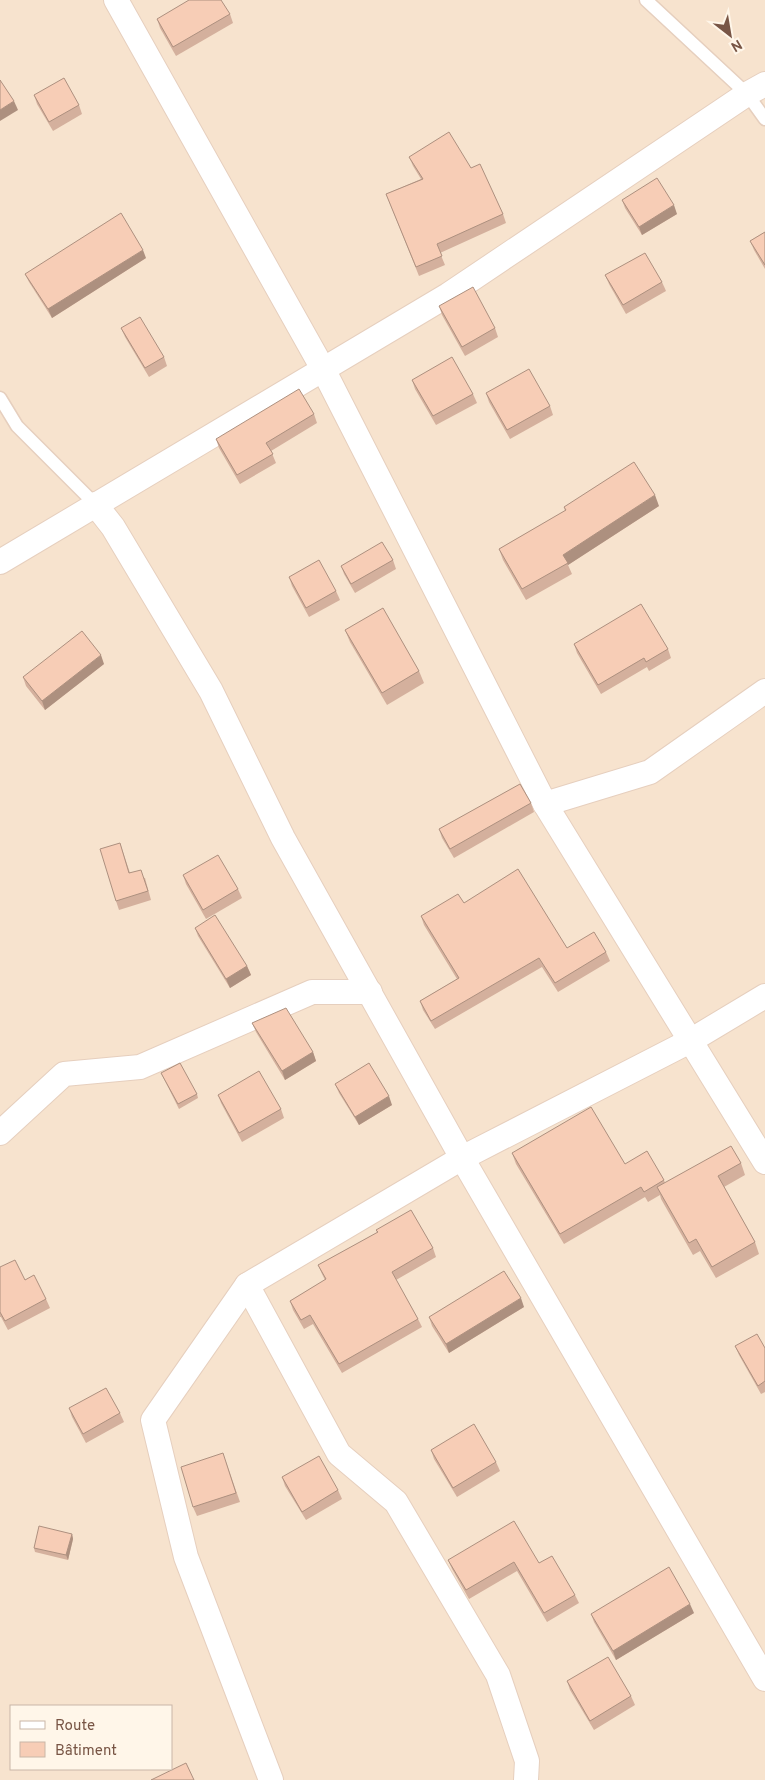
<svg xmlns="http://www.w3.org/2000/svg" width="765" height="1780" viewBox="0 0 765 1780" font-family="Overpass,sans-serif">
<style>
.residential{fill:#f7e3ce;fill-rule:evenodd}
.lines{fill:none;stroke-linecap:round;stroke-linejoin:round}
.service-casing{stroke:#e6cfbe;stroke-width:15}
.minor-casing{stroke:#e6cfbe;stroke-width:26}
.service{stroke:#fff;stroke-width:12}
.minor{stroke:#fff;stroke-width:24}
.wall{fill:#d4b09d}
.shaded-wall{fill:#ad907f}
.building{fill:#f7cdb6;stroke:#ad907f}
</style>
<rect width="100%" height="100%" fill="#fff2e1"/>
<!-- residential -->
<path class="residential" d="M0 0H765V1780H0ZM11 1706H171V1769H11Z"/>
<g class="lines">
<!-- service casing -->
<g class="service-casing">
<g id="service">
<path d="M646 0 747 94 765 119"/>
<path d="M0 398 17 426 95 504"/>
</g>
</g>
<!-- minor casing -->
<g class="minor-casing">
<g id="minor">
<path d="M116 0 323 369 545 804 765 1162"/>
<path d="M95 504 113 527 211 691 283 838 462 1158 765 1679"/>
<path d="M0 562 448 295 747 94 765 84"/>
<path d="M545 804 650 772 765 691"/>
<path d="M0 1133 64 1074 140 1067 312 992H370"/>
<path d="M247 1285 339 1454 396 1502 498 1675 527 1761 526 1780"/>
<path d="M271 1780 186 1557 153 1420 247 1285 462 1158 690 1041 765 996"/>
</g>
</g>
<!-- service -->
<use href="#service" class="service"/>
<!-- minor -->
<use href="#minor" class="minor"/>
</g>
<!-- wall -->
<g class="wall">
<path d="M230 14 233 23 176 56 160 28 157 19Z"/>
<path d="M34 95 79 105 82 114 53 131 37 104Z"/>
<path d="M409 157 471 168 503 214 506 223 440 253 445 265 419 276 386 194 421 179 413 166Z"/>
<path d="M622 200 677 214 642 235 625 208Z"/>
<path d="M765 232V269L754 250 750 241Z"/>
<path d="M146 258 52 318 29 282 25 274Z"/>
<path d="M605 275 662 282 666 291 626 314 609 284Z"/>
<path d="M439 306 495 328 498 337 465 356 442 315Z"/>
<path d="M121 328 164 357 167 366 149 377 125 337Z"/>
<path d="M412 380 473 394 477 403 436 425 415 389Z"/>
<path d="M486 393 550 406 553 415 510 439 489 402Z"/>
<path d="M314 414 317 423 271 451 276 463 240 484 219 448 216 439Z"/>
<path d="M659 506 568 565 572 574 526 600 503 560 499 549 565 511 564 507Z"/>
<path d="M393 560 396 569 355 593 344 574 341 566Z"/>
<path d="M289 577 336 591 340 600 309 617 292 586Z"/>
<path d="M345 630 419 671 424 683 387 705 350 642Z"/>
<path d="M574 644 668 649 671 658 649 671 647 667 601 694 577 653Z"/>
<path d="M104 664 45 710 26 686 23 677Z"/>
<path d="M531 803 534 812 454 858 442 838 439 829Z"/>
<path d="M120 843 130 873 145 878 151 900 119 910 116 901Z"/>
<path d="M183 875 238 889 242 898 206 919 186 884Z"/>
<path d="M464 903 567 948 606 952 610 961 558 992 542 967 435 1029 423 1010 420 1001 457 979 424 925 421 916Z"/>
<path d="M195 928 247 966 251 975 230 988 198 936Z"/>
<path d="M252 1023 313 1052 316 1061 285 1080 256 1032Z"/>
<path d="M161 1073 197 1094 198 1098 179 1109Z"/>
<path d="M335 1084 392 1105 359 1125 339 1093Z"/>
<path d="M218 1095 281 1109 284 1118 242 1142 221 1103Z"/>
<path d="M512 1153 625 1164 664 1180 665 1183 741 1163 745 1175 724 1187 755 1242 759 1254 716 1278 700 1251 693 1255 661 1199 660 1195 648 1202 645 1197 564 1244 516 1164Z"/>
<path d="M376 1230 433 1248 436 1257 396 1280 418 1319 422 1327 342 1373 313 1324 304 1329 293 1310 290 1301 325 1280 322 1274 318 1265 377 1233Z"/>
<path d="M0 1267 25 1280 46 1299 50 1308 8 1330 1 1317H0Z"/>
<path d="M524 1307 449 1353 432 1326 429 1317Z"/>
<path d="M735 1346 765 1348V1392L761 1394 739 1355Z"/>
<path d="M69 1408 120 1413 124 1422 86 1443 72 1417Z"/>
<path d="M431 1450 496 1462 500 1471 457 1497 434 1459Z"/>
<path d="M226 1462 240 1502 197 1516 193 1507Z"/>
<path d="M282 1477 338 1490 342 1499 306 1520 285 1486Z"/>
<path d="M72 1534 73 1539 68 1560 35 1552 34 1548Z"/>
<path d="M448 1560 539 1563 575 1595 579 1603 547 1622 517 1571 469 1599 452 1569Z"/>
<path d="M694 1613 616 1660 594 1622 591 1614Z"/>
<path d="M567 1681 631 1696 635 1705 594 1730 570 1690Z"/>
</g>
<!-- shaded-wall -->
<g class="shaded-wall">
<path d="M14 101 18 110 0 121V110Z"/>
<path d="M674 205 677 214 642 235 639 227Z"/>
<path d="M143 250 146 258 52 318 48 309Z"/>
<path d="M655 495 659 506 568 565 563 555Z"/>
<path d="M101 655 104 664 45 710 42 701Z"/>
<path d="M247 966 251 975 230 988 226 979Z"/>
<path d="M313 1052 316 1061 285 1080 282 1071Z"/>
<path d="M389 1096 392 1105 359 1125 355 1117Z"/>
<path d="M521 1298 524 1307 449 1353 446 1344Z"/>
<path d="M72 1534 73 1539 68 1560 66 1555Z"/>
<path d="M690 1604 694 1613 616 1660 613 1651Z"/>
</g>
<!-- building -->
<g class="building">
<path d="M189 0H221L230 14 173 47 157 19Z"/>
<path d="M64 78 79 105 49 122 34 95Z"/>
<path d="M0 80 14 101 0 110Z"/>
<path d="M449 132 471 168 480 164 503 214 437 244 442 256 416 267 386 194 423 179 409 157Z"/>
<path d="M657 178 674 205 639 227 622 200Z"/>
<path d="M121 213 143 250 48 309 25 274Z"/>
<path d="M765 232V265L750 241Z"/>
<path d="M645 253 662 282 623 305 605 275Z"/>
<path d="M473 287 495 328 462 347 439 306Z"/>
<path d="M140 317 164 357 145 368 121 328Z"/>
<path d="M452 357 473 394 433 416 412 380Z"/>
<path d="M529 369 550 406 507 430 486 393Z"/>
<path d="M299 389 314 414 266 443 273 454 237 475 216 439Z"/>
<path d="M634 462 655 495 563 555 568 563 522 589 499 549 566 510 564 507Z"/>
<path d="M382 542 393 560 351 584 341 566Z"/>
<path d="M319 560 336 591 306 608 289 577Z"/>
<path d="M641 604 668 649 646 662 644 658 598 685 574 644Z"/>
<path d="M383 608 419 671 382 693 345 630Z"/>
<path d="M82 631 101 655 42 701 23 677Z"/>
<path d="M520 784 531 803 450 849 439 829Z"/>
<path d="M120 843 129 873 141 870 148 891 116 901 100 849Z"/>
<path d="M218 855 238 889 203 910 183 875Z"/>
<path d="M518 869 567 948 594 932 606 952 555 983 539 958 431 1021 420 1001 459 978 421 916 458 894 464 903Z"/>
<path d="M215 915 247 966 226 979 195 928Z"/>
<path d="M286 1008 313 1052 282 1071 252 1023Z"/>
<path d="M180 1063 197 1094 178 1104 161 1073Z"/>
<path d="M369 1063 389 1096 355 1117 335 1084Z"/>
<path d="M259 1071 281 1109 239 1133 218 1095Z"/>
<path d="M591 1107 625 1164 647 1151 664 1180 644 1192 641 1187 560 1234 512 1153Z"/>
<path d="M731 1146 741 1163 718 1176 755 1242 712 1267 696 1239 689 1243 657 1187Z"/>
<path d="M411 1210 433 1248 392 1272 418 1319 339 1364 310 1315 301 1320 290 1301 326 1279 318 1265 378 1232 376 1230Z"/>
<path d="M15 1260 25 1280 34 1275 46 1299 5 1321 0 1312V1267Z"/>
<path d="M504 1271 521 1298 446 1344 429 1317Z"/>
<path d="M757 1334 765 1348V1381L758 1386 735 1346Z"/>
<path d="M106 1388 120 1413 83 1434 69 1408Z"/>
<path d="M474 1424 496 1462 453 1488 431 1450Z"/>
<path d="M223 1453 236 1493 193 1507 181 1467Z"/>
<path d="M319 1456 338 1490 302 1512 282 1477Z"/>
<path d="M514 1521 539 1563 552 1556 575 1595 544 1613 514 1562 466 1590 448 1560Z"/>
<path d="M39 1526 72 1534 66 1555 34 1548Z"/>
<path d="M669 1567 690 1604 613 1651 591 1614Z"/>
<path d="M608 1657 631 1696 590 1721 567 1681Z"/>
<path d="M186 1763 194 1780H151Z"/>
</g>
<!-- legend -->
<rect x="10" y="1705" width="162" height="65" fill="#fff6e9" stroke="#c9b6a7"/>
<rect x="20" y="1721" width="25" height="8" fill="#ffffff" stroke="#c9b6a7"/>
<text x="55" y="1730" font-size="15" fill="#785545">Route</text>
<rect x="20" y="1742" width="25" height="15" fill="#f7cdb6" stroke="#c9b6a7"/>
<text x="55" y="1755" font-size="15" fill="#785545">Bâtiment</text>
<!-- north arrow -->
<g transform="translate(730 35) rotate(149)" stroke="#fff6e9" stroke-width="4" paint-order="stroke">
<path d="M0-4L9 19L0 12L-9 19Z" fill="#785545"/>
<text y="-8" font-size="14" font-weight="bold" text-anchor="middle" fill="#785545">N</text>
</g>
</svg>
